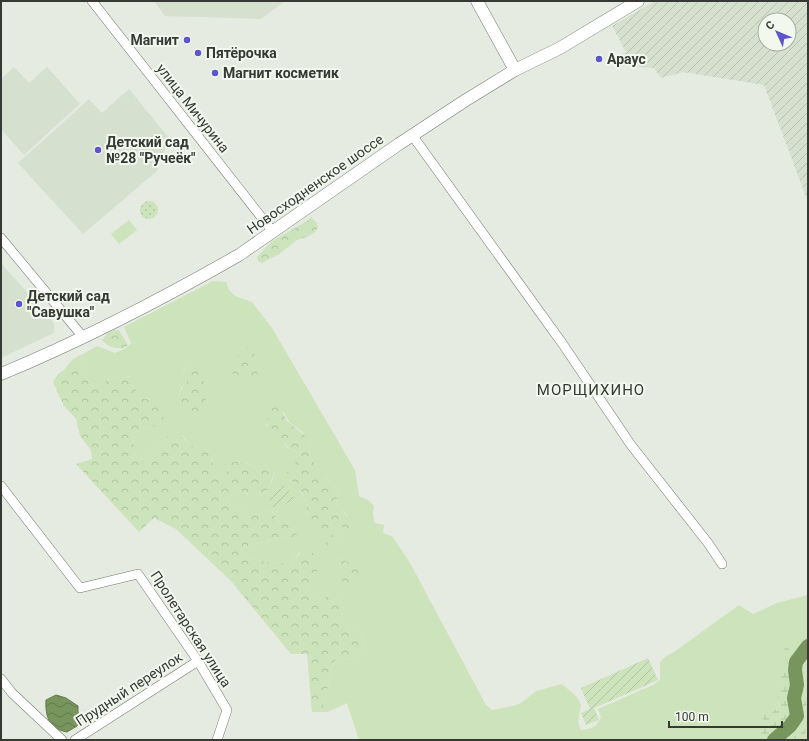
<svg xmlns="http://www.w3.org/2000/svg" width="809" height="741" viewBox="0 0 809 741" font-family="Roboto,sans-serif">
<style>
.built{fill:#d6e0cf}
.industrial{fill:url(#industrial-furrows);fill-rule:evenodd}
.grass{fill:#cde3bb;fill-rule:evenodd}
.forest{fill:url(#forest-crowns)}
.wetland{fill:url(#wetland-marsh)}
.park{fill:url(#park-dots)}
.garden{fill:url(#garden-furrows)}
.water{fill:url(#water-waves);stroke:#647950}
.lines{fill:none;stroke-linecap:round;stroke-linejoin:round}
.river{stroke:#77955c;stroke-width:14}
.street-casing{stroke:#72786f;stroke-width:10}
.secondary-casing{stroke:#72786f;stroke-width:13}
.street{stroke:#fff;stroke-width:9}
.secondary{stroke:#fff;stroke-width:12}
.poi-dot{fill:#5d55cd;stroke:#f2f8ee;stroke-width:1.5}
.labels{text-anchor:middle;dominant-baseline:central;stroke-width:4;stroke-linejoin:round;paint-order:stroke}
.poi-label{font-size:14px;font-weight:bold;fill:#373935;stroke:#f2f8ee;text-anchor:start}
.street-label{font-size:14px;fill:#373935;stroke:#f2f8ee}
.neighbourhood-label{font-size:15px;letter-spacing:1px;fill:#373935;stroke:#f2f8ee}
</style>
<defs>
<pattern id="industrial-furrows" width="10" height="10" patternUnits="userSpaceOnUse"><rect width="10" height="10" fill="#d6e0cf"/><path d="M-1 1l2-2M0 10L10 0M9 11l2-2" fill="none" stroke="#b8c1b2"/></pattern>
<pattern id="forest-crowns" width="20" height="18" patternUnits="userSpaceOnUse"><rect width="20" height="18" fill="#cde3bb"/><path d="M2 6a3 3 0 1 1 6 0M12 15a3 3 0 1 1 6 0" fill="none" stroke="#b1c4a1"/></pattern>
<pattern id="wetland-marsh" width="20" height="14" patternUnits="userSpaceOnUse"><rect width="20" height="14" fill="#cde3bb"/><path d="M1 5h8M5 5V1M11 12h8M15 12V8" fill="none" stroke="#b1c4a1"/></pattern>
<pattern id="park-dots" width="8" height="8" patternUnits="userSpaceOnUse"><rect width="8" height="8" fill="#cde3bb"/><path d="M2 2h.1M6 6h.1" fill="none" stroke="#b1c4a1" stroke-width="1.8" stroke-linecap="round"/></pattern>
<pattern id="garden-furrows" width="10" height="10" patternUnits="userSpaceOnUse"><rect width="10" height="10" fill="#cde3bb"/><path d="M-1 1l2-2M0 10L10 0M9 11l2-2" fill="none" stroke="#b1c4a1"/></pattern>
<pattern id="water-waves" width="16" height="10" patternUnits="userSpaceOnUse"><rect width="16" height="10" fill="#77955c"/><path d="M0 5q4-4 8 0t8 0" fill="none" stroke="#627b4d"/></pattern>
</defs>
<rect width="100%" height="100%" fill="#e5ebe1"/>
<!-- built -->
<g class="built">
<path d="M154 1H285L261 19 165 16Z"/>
<path d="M14 67 29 83 47 67 80 104 24 155 1 129V79Z"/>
<path d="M129 89 169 138 157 171 83 234 18 163 89 99 102 113Z"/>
<path d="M1 263 54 323V333L1 358Z"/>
</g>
<!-- industrial -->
<path class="industrial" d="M655 1H808V202L764 85 683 72 661 78 654 68 614 65V58L626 52 612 26ZM765 20H789V44H765Z"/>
<!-- grass -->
<g class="grass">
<path d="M129 220 137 230 119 244 111 234Z"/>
<path d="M213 281 226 282 229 290 235 296 252 302 272 328 355 470 359 496 368 500 374 506 373 515 375 523 384 525 383 533 392 536 410 563 486 705 492 710 513 706 521 703 536 691 562 684 577 697 581 705 578 722 581 730C592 729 597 727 601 717L598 709 653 685 660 680V662L666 656 674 652 739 605 753 614 777 603 808 595V639L800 643 784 658 788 665C785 671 782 675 780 680 777 687 778 698 779 705L762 723V731L757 740H359L347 703 328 712H321C329 696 327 677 334 661 347 657 355 662 364 648 361 634 361 628 345 624L341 617C344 607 343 601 336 594L323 600 310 594 306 586C313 580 315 573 321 566L299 553 294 560 287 564 278 562 270 563 245 557 241 550C254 540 268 545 282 536L291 538 271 510 247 517 242 510 227 503 231 496 238 490C243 492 249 494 254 495 268 498 272 482 275 472L270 465 254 468 247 463H231L226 473 219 477 215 470 213 461 203 448C193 448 189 445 183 436H168L164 443 145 460 137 459 134 450 133 433 158 425 163 418 160 409 150 399 141 398 136 391 132 376C119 379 113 374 102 385H93L81 373V363L83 354 97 346 115 353 126 348 131 343 124 327ZM187 366 192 414 179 397 181 388 187 382 183 373ZM284 412C290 426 291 422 301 431 305 434 308 440 311 444L309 453 317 468 335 486 338 494 336 502 341 509 347 515 343 529 337 522 332 521 330 523C330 534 335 536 338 546L313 525 308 518 306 501 297 486 291 480 297 460 296 451 288 448 283 441 266 426 269 418ZM342 558 347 562 353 565H337L336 559Z"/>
<path d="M808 656V740H801L806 737 801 721 802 713 807 705V697L803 690 804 682 802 664Z"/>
</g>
<!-- forest -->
<g class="forest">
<path d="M311 217 317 223 318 227 316 231 309 236 297 240 279 254 262 263 258 261 257 257 272 241 307 221Z"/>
<path d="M115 330H119L128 345C121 352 107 347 102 340L108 333Z"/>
<path d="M249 347 259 361 256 384 248 383 247 374 239 376 231 373 233 364 242 349Z"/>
<path d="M83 354 81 363V373L93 385H102C113 374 119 379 132 376L137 383 136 391 141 398 158 401 164 418 158 425 133 433 134 450 137 459 145 460 164 443 168 436 176 432C188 439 187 448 203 448 214 457 212 466 219 477L226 473 231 463C241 460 246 462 254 468L270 464 275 471 269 488 263 494 255 496 238 490 231 496 227 503 242 510 247 517 271 510 280 523 297 525 299 533 291 538 282 536C268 545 253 540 241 550L245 557 270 563 278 562 287 564 294 560 305 548 319 557 321 566C316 573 313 580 306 586L310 594 323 600 328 595 336 594C343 601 344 607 341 617L345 624C361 628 361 634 364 648 355 662 347 657 334 661 327 677 329 696 321 712H312L307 654H291L231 581 176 529 154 518 139 532 76 464 92 459 91 450 80 436 76 419 64 406 53 382 58 374 64 370 73 359Z"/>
<path d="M187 366H196C202 374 207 387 206 397 206 403 203 409 201 414H192L187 408 179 405C179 395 180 389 187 382L183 374Z"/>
<path d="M271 402 279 405 287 421 307 437 311 444 309 453 317 468 335 486 338 494 336 502C341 510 347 515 351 523L348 531C342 529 339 522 332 521L330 523C330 533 335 536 338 546H329L322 540 308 518 306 501 302 493 291 480 287 472 297 460 296 451C287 448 289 447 283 441 279 437 273 435 268 434 266 426 268 409 271 402Z"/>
<path d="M342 558 347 562 353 564 360 573 357 581 349 585 341 581 335 559Z"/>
</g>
<!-- wetland -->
<path class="wetland" d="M808 639V656L802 665 804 682 803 690 807 697V705L802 713 801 721 805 728 806 737 801 740H782L790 726 789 725 771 740H764L763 739 757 740 762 731V723L765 714 773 712 779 705C778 698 777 687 780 680 782 675 785 671 788 665L784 658V649L791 645Z"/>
<!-- park -->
<circle class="park" cx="149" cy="210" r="9"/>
<!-- garden -->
<g class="garden">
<path d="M286 485 294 499 275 510 267 496Z"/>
<path d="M648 658 658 680 594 708 599 720 586 725 581 713 590 709 581 688Z"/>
</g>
<!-- water -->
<g class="water">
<path d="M56 695 66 698 78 706V712L81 718 77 726 67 732C49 729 45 716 46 700Z"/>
<path d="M790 725V726L782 740H771L786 726Z"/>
</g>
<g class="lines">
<!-- river -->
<path class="river" d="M774 740 790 726 797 716 794 698 797 685 795 670 796 662 808 646"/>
<!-- street casing -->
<g class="street-casing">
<g id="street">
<path d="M92 1 273 232"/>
<path d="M412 135 562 343 631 445 708 543 722 564"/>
<path d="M1 238 83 337"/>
<path d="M1 486 80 588 138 574 198 661 227 710 217 740"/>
<path d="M1 679 12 693 62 740"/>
<path d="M75 740 198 661"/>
</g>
</g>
<!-- secondary casing -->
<g class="secondary-casing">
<g id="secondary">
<path d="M477 1 515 70"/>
<path d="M1 374C83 340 162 299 239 255L399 144 466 100 515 70 560 48 638 1"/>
</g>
</g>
<!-- street -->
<use href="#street" class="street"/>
<!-- secondary -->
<use href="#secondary" class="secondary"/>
</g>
<!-- markers -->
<g class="poi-dot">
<circle cx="187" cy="40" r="4"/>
<circle cx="198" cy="53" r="4"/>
<circle cx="599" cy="59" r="4"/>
<circle cx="215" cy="73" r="4"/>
<circle cx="98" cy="150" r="4"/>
<circle cx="19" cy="304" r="4"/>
</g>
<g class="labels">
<!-- poi labels -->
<g class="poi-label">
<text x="179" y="40" text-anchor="end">Магнит</text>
<text x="206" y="53">Пятёрочка</text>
<text x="607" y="59">Араус</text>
<text x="223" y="73">Магнит косметик</text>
<text x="106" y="142">Детский сад<tspan x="106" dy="16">№28 "Ручеёк"</tspan></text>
<text x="27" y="296">Детский сад<tspan x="27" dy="16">"Савушка"</tspan></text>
</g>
<!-- street labels -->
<g class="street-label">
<text transform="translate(193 108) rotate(52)">улица Мичурина</text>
<text transform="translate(315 184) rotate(-35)">Новосходненское шоссе</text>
<text transform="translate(191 629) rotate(57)">Пролетарская улица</text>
<text transform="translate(129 689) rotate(-33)">Прудный переулок</text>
</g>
<!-- neighbourhood labels -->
<g class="neighbourhood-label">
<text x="591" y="390">МОРЩИХИНО</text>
</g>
</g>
<!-- border -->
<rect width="809" height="741" fill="none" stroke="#373935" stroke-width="4"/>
<!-- north arrow -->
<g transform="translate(777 32) rotate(314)"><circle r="19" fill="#f2f8ee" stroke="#a7aca4"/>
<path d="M0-3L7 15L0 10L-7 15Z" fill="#5d55cd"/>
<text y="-6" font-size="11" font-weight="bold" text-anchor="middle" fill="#373935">С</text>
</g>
<!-- scale -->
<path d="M669 721v6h113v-6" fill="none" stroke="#373935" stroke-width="2"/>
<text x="675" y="721" font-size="12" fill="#373935" stroke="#f2f8ee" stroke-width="3" paint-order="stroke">100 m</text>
</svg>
